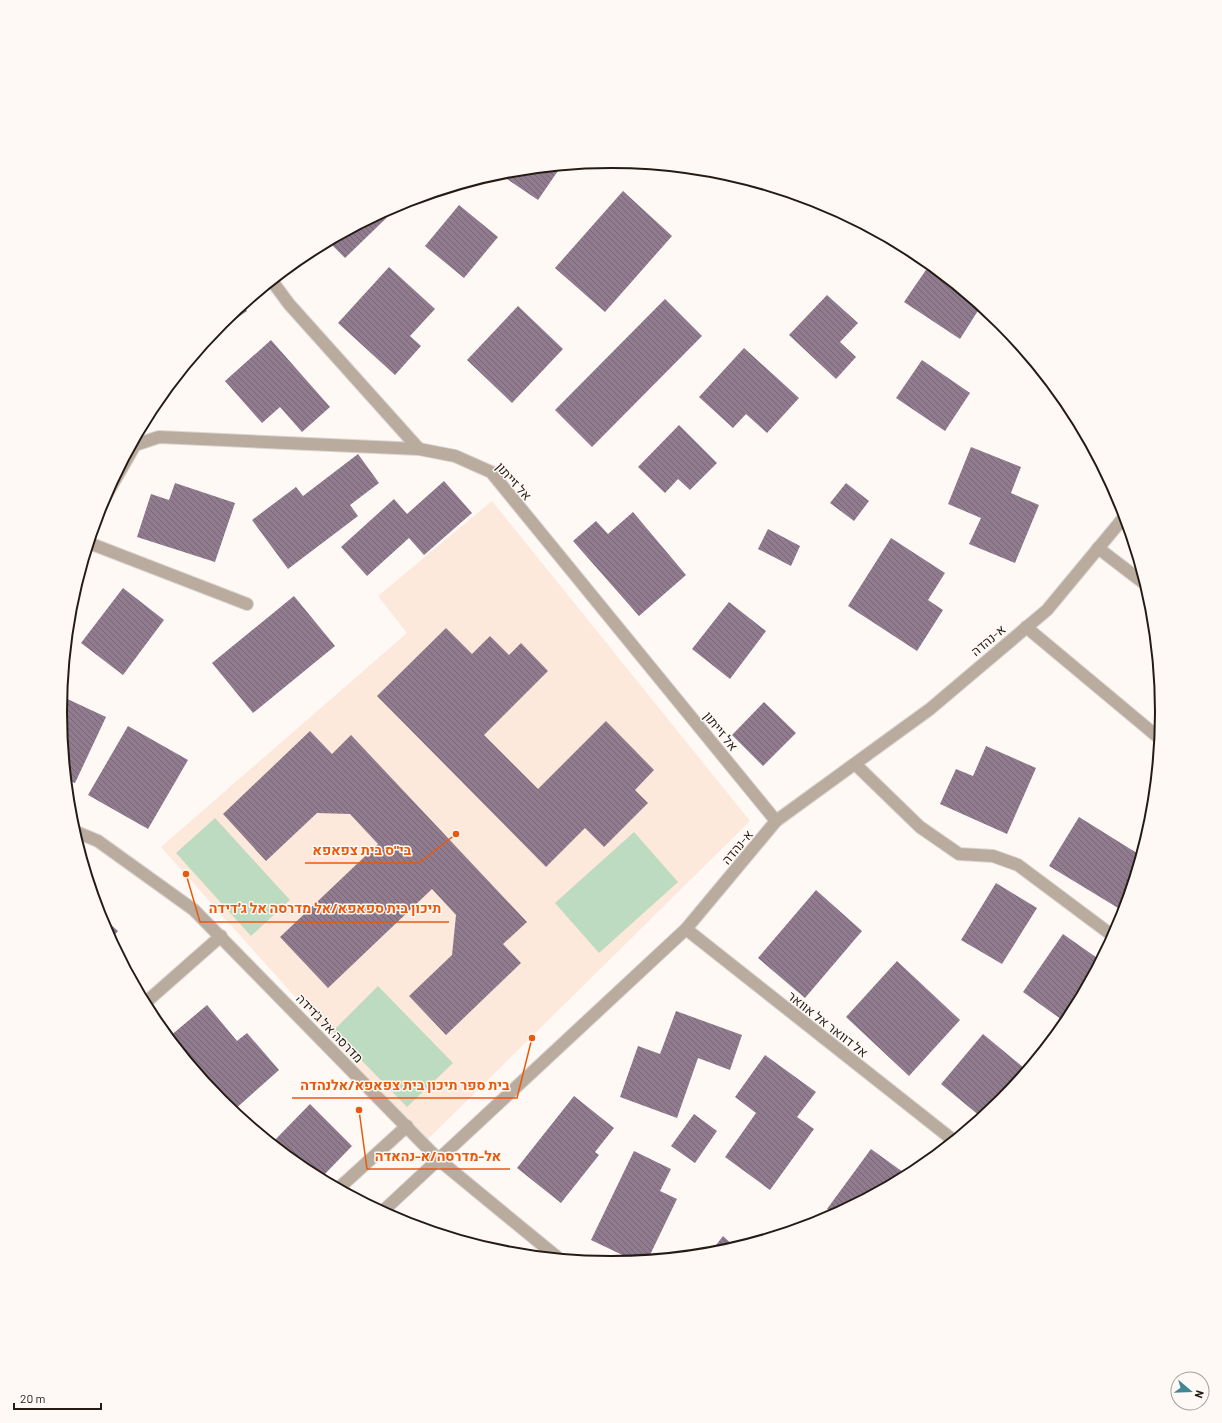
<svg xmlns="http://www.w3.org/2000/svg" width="1222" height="1423" viewBox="0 0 1222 1423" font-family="Barlow,Heebo,sans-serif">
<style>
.built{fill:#fde8dc}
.green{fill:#bddbc0}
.building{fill:url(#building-back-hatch)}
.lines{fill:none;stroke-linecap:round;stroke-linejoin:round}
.minor-casing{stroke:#dbd5d1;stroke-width:14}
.minor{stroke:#b9ab9e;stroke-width:12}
.labels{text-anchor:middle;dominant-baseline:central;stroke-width:3;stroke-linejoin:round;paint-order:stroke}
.street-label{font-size:13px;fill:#251b15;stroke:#fef9f5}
.rim{fill:none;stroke:#251b15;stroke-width:2}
.leader{fill:none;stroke:#e8590c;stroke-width:1.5}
.callout-dot{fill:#e8590c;stroke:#fef9f5;stroke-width:1.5}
.callout-label{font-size:14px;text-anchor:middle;font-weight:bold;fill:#e8590c;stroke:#fef9f5;stroke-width:3;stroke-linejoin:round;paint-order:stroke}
</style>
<defs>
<pattern id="building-back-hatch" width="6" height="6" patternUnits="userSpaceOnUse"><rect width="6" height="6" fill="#917c8f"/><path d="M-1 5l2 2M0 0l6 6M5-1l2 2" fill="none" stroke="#766574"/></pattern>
</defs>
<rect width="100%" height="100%" fill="#fef9f5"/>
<!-- built -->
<path class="built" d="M492 501 750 821 425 1142 161 847 407 633 378 596Z"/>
<!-- green -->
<g class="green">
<path d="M215 818 290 900 251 936 176 853Z"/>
<path d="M634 832 678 882 599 953 555 903Z"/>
<path d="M378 986 453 1063 407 1107 333 1031Z"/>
</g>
<!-- building -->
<g class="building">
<path d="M562 165 538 200 498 173 504 171Z"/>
<path d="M623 191 672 236 605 312 555 268Z"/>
<path d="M404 201 345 258 328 241 400 202Z"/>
<path d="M459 205 498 237 464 278 425 246Z"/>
<path d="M930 264 981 306 960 339 904 302Z"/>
<path d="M389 267 435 309 410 336 421 346 395 375 338 323Z"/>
<path d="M827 295 858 323 840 342 856 357 836 379 789 335Z"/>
<path d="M665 299 702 336 592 447 555 410Z"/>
<path d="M243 304 247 311 209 338 222 322Z"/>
<path d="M518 306 563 349 512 403 467 360Z"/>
<path d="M271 340 330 407 302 432 280 407 262 423 225 381Z"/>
<path d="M744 348 799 398 767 433 746 414 733 428 699 397Z"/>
<path d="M922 360 970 393 945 431 896 398Z"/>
<path d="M679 425 717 463 690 490 678 479 665 493 638 467Z"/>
<path d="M971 447 1021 467 1011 493 1039 505 1015 563 969 544 981 518 948 504Z"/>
<path d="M358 454 379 483 350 505 358 516 288 569 252 520 296 487 303 496Z"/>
<path d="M444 481 472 513 424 555 409 538 367 576 341 547 394 499 407 514Z"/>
<path d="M175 483 235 503 215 562 137 537 151 494 169 500Z"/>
<path d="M846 483 869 501 854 521 830 503Z"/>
<path d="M633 512 686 575 639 616 573 541 596 521 608 534Z"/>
<path d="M768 529 800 546 791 566 758 549Z"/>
<path d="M891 538 945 573 928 600 943 610 917 651 848 606Z"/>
<path d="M123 588 164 620 123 675 81 643Z"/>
<path d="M294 596 335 646 253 713 212 663Z"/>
<path d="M729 602 766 631 730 679 692 649Z"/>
<path d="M446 628 472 654 490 636 509 655 521 643 548 671 484 735 538 789 606 721 654 770 635 790 648 803 604 847 585 828 546 867 377 696Z"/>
<path d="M61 696 106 717 75 783 67 780 60 711Z"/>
<path d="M764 702 796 733 763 766 732 735Z"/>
<path d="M128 726 188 760 148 829 88 795Z"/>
<path d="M310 731 332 754 351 735 527 922 503 944 521 963 446 1035 409 996 452 955 456 915 432 889 328 988 280 937 378 844 350 814 317 813 266 861 223 814Z"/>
<path d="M986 746 1036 768 1007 834 940 804 956 769 973 776Z"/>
<path d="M1079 817 1140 855 1123 911 1049 866Z"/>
<path d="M996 883 1037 908 1002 964 961 940Z"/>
<path d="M816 890 862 931 805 998 758 958Z"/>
<path d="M99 914 118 931 111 939 102 922Z"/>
<path d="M1063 934 1100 960 1069 1018 1065 1022 1023 992Z"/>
<path d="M897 961 960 1020 909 1076 846 1017Z"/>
<path d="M207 1005 237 1041 247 1033 279 1070 233 1111 221 1101 169 1037Z"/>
<path d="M676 1011 742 1035 730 1070 698 1058 677 1118 620 1097 638 1046 660 1054Z"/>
<path d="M983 1034 1024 1068 988 1111 981 1117 941 1084Z"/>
<path d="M765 1055 816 1092 797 1117 814 1129 770 1190 725 1157 756 1113 735 1097Z"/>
<path d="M574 1096 614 1128 595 1152 599 1155 561 1203 517 1168Z"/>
<path d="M310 1104 352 1146 321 1178 305 1170 272 1143Z"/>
<path d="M694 1114 717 1131 695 1163 671 1146Z"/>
<path d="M871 1149 907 1175 834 1214 827 1209Z"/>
<path d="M634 1151 671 1169 660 1191 677 1199 648 1259 633 1260 591 1240Z"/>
<path d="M723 1236 735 1247 718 1252 710 1253Z"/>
</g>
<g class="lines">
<!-- minor casing -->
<g class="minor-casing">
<g id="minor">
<path d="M272 281 289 304 419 449"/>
<path d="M101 504 135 445 159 437 419 449 455 456 491 472 776 821"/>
<path d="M89 543 247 604"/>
<path d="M1098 548 1145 584"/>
<path d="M1026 627 1159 738"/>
<path d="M855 764 920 827 959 854 993 856 1018 865 1113 936"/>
<path d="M74 831 98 841 194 910 439 1160 557 1257"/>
<path d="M686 929 953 1140"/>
<path d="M145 1003 221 936"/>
<path d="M339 1188 407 1126"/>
<path d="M383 1211 686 929 776 821 930 709 1047 610 1125 516"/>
</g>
</g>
<!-- minor -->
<use href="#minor" class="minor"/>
</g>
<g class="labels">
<!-- street labels -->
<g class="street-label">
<text transform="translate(514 481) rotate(48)">אל זייתון</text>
<text transform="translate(988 640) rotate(-40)">א-נהדה</text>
<text transform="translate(721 731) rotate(51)">אל זייתון</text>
<text transform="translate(737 847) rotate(-50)">א-נהדה</text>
<text transform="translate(828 1024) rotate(38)">אל דוואר אל אוואר</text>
<text transform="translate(330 1028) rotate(46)">מדרסה אל ג'דידה</text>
</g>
</g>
<!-- crop -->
<path d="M0 0H1222V1423H0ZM67 712a544 544 0 1 1 1088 0a544 544 0 1 1-1088 0Z" fill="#fef9f5" fill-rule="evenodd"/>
<path class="rim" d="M67 712a544 544 0 1 1 1088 0a544 544 0 1 1-1088 0Z"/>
<!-- callouts -->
<path class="leader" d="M456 834L419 863H305M186 874L200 922H449M532 1038L517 1098H292M359 1110L367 1169H510"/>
<g class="callout-dot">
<circle cx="456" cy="834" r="4"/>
<circle cx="186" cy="874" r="4"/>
<circle cx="532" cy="1038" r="4"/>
<circle cx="359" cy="1110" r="4"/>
</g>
<g class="callout-label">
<text x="362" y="855">בי"ס בית צפאפא</text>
<text x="325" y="913">תיכון בית ספאפא/אל מדרסה אל ג׳דידה</text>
<text x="405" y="1090">בית ספר תיכון בית צפאפא/אלנהדה</text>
<text x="438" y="1161">אל-מדרסה/א-נהאדה</text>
</g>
<!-- north arrow -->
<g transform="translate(1190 1391) rotate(109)"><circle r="19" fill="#fef9f5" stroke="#a7a09b"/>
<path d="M0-3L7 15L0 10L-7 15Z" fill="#418693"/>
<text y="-6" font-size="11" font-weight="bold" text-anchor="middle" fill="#251b15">N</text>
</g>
<!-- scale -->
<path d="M14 1403v6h87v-6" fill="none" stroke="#251b15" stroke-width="2"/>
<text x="20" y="1403" font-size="12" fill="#251b15" stroke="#fef9f5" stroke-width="3" paint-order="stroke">20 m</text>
</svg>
